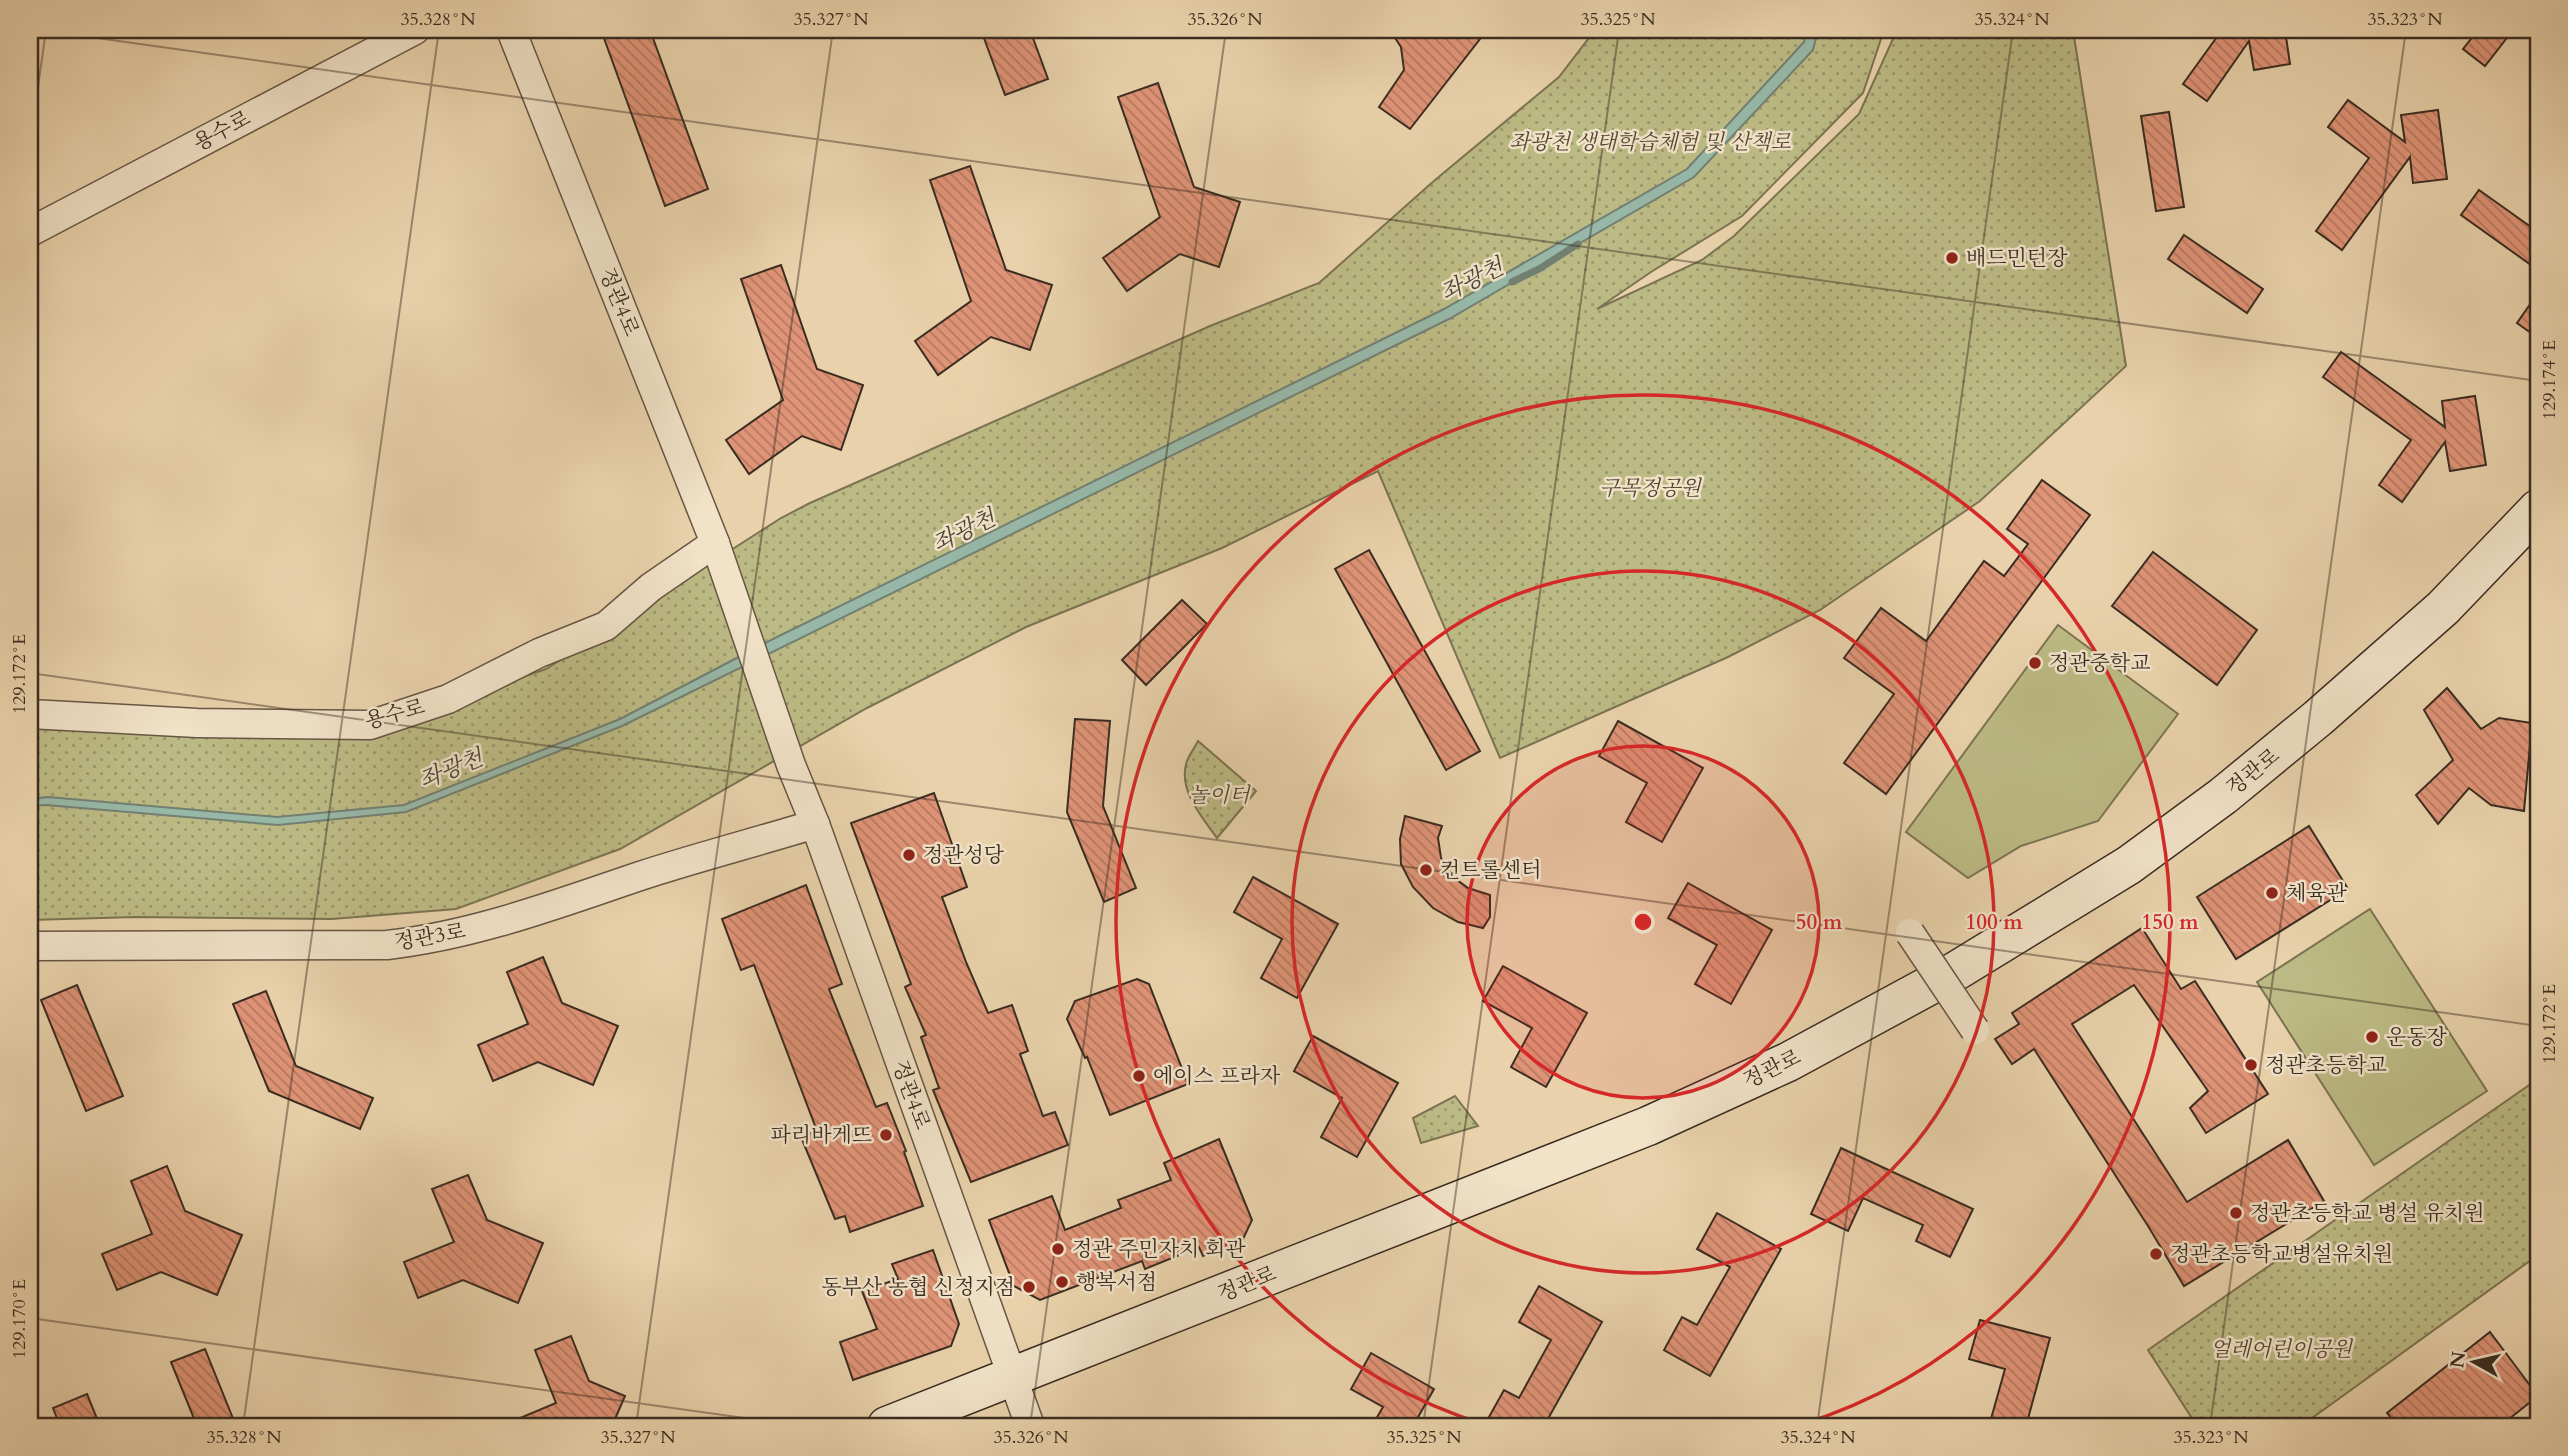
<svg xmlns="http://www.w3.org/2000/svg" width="2568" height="1456" viewBox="0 0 2568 1456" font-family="Cardo,'Noto Serif KR',serif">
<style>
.grass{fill:#bcba84;stroke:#7b7352;stroke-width:2}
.park{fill:url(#park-dots);stroke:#7b7352;stroke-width:2}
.water{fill:#97b8a8;stroke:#728072;stroke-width:2}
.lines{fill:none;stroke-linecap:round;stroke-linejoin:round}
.stream{stroke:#728072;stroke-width:7}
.building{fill:url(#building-back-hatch);stroke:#3a2c21;stroke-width:2}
.street-casing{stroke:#665644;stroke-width:31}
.secondary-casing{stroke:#3a2c21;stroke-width:41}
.street{stroke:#f1e2c8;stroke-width:28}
.secondary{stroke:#f1e2c8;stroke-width:38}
.street-bridge-casing{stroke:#665644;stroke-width:31;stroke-linecap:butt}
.street-bridge{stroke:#f1e2c8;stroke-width:28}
.ticks{fill:none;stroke:#3a2c21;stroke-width:2;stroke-opacity:0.45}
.ring{fill:none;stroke:#d62828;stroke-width:3.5}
.poi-dot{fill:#8f2418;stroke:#f1e2c8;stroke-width:2.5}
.labels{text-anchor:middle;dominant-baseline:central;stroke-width:5;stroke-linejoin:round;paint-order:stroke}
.street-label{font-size:21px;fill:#3a2c21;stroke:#f1e2c8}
.park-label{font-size:21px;font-style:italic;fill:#544835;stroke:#f1e2c8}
.poi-label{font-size:21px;fill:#3a2c21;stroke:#f1e2c8;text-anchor:start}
.water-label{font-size:23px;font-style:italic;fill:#4d483c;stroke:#f1e2c8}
.centre{fill:#d62828;stroke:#f1e2c8;stroke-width:3.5}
.ring-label{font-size:21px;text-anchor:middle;font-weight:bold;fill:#d62828;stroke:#f1e2c8;stroke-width:5;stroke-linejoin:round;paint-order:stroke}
.neatline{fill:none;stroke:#3a2c21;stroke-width:2.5}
.ticks-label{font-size:18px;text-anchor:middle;fill:#3a2c21}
</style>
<defs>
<pattern id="park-dots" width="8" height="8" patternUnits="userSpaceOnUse" patternTransform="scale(1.75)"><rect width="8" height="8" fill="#bcba84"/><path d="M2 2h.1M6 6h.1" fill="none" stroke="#9a976c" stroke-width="1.8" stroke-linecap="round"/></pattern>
<pattern id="building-back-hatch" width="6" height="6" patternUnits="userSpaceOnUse" patternTransform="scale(1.75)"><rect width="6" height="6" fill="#e09477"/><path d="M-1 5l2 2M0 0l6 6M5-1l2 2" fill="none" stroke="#b77961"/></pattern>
</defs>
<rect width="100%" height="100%" fill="#e9d2ab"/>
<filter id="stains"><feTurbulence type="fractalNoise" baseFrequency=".00286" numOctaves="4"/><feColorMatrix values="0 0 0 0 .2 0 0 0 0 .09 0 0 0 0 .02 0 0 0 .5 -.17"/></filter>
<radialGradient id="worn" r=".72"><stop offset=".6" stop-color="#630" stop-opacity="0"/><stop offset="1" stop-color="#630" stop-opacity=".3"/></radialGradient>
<!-- grass -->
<g class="grass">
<path d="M2058 625 2178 714 2098 821 2021 846 1968 878 1906 832Z"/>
<path d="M2370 909 2487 1091 2374 1165 2257 982Z"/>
</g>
<!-- park -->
<g class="park">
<path d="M1595 30H1884L1863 93 1742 216 1651 272 1597 309 1702 260 1734 236 1859 114 1897 30H2073L2126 366 1980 501 1820 610 1728 657 1500 758 1378 471 1222 548 1026 627 867 708 620 849 456 909 332 919 137 917 30 920V729L357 733 546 669 781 518 810 503 1210 326 1319 283 1435 180 1559 77Z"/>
<path d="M1198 741 1256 791 1217 838C1202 817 1177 789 1187 761 1190 754 1195 747 1198 741Z"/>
<path d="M2538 1079V1255L2301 1426H2197L2148 1350Z"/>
<path d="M1455 1096 1478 1126 1421 1143 1413 1118Z"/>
</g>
<!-- water -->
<path class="water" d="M1808 30H1818L1813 50 1694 177 1449 319 622 726 406 812 278 825 46 805 30 806V799L48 797 277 817 404 805 620 719 775 638 1444 309 1687 169 1804 42Z"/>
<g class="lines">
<!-- stream -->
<path class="stream" d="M1512 282 1539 269 1578 244"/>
</g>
<!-- building -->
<g class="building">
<path d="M601 30H650L708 189 665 206Z"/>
<path d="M981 30H1030L1048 79 1005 95Z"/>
<path d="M1390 30H1487L1410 129 1379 107 1404 70 1401 47Z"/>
<path d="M2222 30H2285L2290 64 2254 70 2249 41 2207 101 2183 84Z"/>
<path d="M2478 30H2513L2485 66 2463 49Z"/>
<path d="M1158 83 1194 187 1240 202 1219 267 1180 254 1127 291 1103 258 1160 217 1118 97Z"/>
<path d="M2348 100 2405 142 2401 115 2438 110 2447 179 2413 183 2410 157 2342 250 2316 231 2369 158 2328 127Z"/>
<path d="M2169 112 2184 207 2156 211 2141 116Z"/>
<path d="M970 166 1006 270 1052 285 1030 350 991 337 938 375 915 341 971 301 930 180Z"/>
<path d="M2479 190 2538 232V270L2461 215Z"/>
<path d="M2184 235 2263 289 2247 313 2168 259Z"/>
<path d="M781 265 817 369 863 385 841 450 802 436 749 474 726 440 783 400 741 279Z"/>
<path d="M2538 293V338L2517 323Z"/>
<path d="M2341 352 2445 427 2442 401 2475 396 2486 465 2450 471 2445 442 2402 502 2379 485 2411 440 2323 377Z"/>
<path d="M2042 480 2090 515 1886 794 1844 763 1894 694 1844 658 1881 608 1926 641 1984 561 2004 576 2028 544 2007 529Z"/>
<path d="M1369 550 1480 751 1446 770 1335 569Z"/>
<path d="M2153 552 2257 630 2217 685 2112 606Z"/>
<path d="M1182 600 1207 624 1146 685 1122 660Z"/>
<path d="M2447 688 2481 729 2499 718 2532 723 2524 811 2491 805 2469 788 2438 824 2416 795 2453 760 2424 710Z"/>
<path d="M1075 719 1110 721 1103 806 1136 888 1104 902 1067 812Z"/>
<path d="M1618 721 1703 768 1662 842 1626 822 1647 783 1599 756Z"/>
<path d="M934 793 967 887 942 897 966 962 988 1013 1012 1005 1028 1051 1020 1054 1043 1116 1055 1112 1068 1145 971 1182 933 1090 939 1088 921 1037 926 1035 905 987 911 984 851 823Z"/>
<path d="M1405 816 1442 826 1438 838 1441 858 1452 876 1468 888 1490 895V917L1483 928 1458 922 1433 908 1413 887 1401 864 1400 839Z"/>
<path d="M2309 826 2348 889 2236 959 2197 897Z"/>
<path d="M1253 877 1338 924 1297 998 1261 978 1282 939 1234 912Z"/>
<path d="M1688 883 1772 930 1731 1004 1695 984 1717 945 1668 918Z"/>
<path d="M806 885 842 984 829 989 876 1107 887 1103 906 1151 904 1152 923 1206 850 1232 845 1216 835 1219 801 1137 817 1131 754 965 741 970 722 919Z"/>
<path d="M2142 928 2181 989 2195 981 2268 1094 2206 1133 2190 1108 2208 1091 2134 985 2072 1024 2187 1202 2288 1140 2324 1201 2184 1286 2148 1226 2034 1049 2012 1064 1995 1039 2019 1024 2012 1013Z"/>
<path d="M543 957 562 1003 618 1026 593 1085 538 1062 493 1081 478 1045 528 1024 507 972Z"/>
<path d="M1503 966 1587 1013 1546 1087 1511 1067 1532 1028 1483 1001Z"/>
<path d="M1137 979 1149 984 1188 1084 1110 1115 1087 1057 1085 1058 1067 1019 1075 1001Z"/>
<path d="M77 985 123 1096 86 1111 41 1000Z"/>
<path d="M266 991 296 1066 373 1098 360 1129 269 1091 233 1004Z"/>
<path d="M1313 1036 1398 1083 1357 1157 1321 1137 1342 1098 1294 1071Z"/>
<path d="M1219 1139 1252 1220 1243 1239 1203 1256 1199 1247 1145 1269 1142 1261 1040 1300 1014 1286 989 1220 1052 1196 1065 1230 1121 1208 1118 1200 1171 1180 1164 1163Z"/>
<path d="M1841 1148 1973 1209 1950 1257 1916 1241 1923 1225 1863 1198 1848 1231 1811 1214Z"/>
<path d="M167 1166 185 1211 242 1235 217 1295 161 1272 117 1290 102 1254 152 1234 131 1181Z"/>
<path d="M468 1175 487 1220 543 1243 518 1303 463 1280 418 1298 404 1262 454 1242 432 1189Z"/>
<path d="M1717 1213 1781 1249 1710 1376 1664 1350 1682 1317 1697 1325 1730 1267 1697 1249Z"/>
<path d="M933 1250 959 1324 951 1346 853 1380 840 1342 877 1329 862 1291 898 1279 892 1264Z"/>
<path d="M1539 1286 1602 1322 1544 1426H1484L1504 1390 1519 1398 1551 1340 1519 1322Z"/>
<path d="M1980 1320 2050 1338 2026 1426H1989L2005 1369 1969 1359Z"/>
<path d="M2490 1332 2538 1396 2500 1426H2398L2387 1413Z"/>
<path d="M571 1336 589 1381 625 1396 612 1426H501L556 1403 535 1350Z"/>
<path d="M205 1349 236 1426H197L171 1362Z"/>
<path d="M1371 1353 1434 1389 1413 1426H1372L1383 1407 1351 1389Z"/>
<path d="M87 1394 100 1426H60L53 1408Z"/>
</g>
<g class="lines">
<!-- street casing -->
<g class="street-casing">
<g id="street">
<path d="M511 30 715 543 791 765 815 824 1030 1426"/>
<path d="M30 232 415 30"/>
<path d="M30 714 197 723 370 725 448 699 539 653 606 626 651 587 715 543"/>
<path d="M30 946 387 945C475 935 557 904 640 876 698 857 757 842 815 824"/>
</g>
</g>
<!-- secondary casing -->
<g class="secondary-casing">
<path id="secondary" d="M887 1426 1648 1126 1788 1062 1956 971 2129 865 2223 796 2318 718 2443 608 2538 509"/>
</g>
<!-- street -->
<use href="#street" class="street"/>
<!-- secondary -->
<use href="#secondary" class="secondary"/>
<!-- street-bridge casing -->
<g class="street-bridge-casing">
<path id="street-bridge" d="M1910 933 1975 1030"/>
</g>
<!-- street-bridge -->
<use href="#street-bridge" class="street-bridge"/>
</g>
<!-- ticks -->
<path class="ticks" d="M40 30 2538 381M30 144 46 30M30 673 2538 1026M30 1318 801 1426M243 1426 439 30M636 1426 833 30M1030 1426 1226 30M1423 1426 1619 30M1817 1426 2013 30M2210 1426 2406 30"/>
<!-- distance rings -->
<circle cx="1643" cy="922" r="176" fill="#d62828" fill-opacity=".12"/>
<g class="ring">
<circle cx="1643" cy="922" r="176"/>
<circle cx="1643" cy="922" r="351"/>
<path d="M1489 1426A527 527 0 1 1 1797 1426"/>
</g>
<!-- markers -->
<g class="poi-dot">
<circle cx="1952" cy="258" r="7"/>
<circle cx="2035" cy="663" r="7"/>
<circle cx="909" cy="855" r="7"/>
<circle cx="1426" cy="870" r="7"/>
<circle cx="2272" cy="893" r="7"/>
<circle cx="2372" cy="1037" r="7"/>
<circle cx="2251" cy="1065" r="7"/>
<circle cx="1139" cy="1076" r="7"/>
<circle cx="886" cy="1135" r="7"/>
<circle cx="2236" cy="1213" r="7"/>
<circle cx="1058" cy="1249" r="7"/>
<circle cx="2156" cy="1254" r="7"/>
<circle cx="1062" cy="1282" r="7"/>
<circle cx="1029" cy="1287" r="7"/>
</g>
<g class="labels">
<!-- street labels -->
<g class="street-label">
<text transform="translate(222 131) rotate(-28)">용수로</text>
<text transform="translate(619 302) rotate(68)">정관4로</text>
<text transform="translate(395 714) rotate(-15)">용수로</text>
<text transform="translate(2253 772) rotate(-39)">정관로</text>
<text transform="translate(430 937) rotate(-10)">정관3로</text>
<text transform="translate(1772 1069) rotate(-26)">정관로</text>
<text transform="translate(911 1095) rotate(70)">정관4로</text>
<text transform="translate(1247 1284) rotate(-22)">정관로</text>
</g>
<!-- park labels -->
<g class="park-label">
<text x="1650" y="142">좌광천 생태학습체험 및 산책로</text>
<text x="1650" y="488">구목정공원</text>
<text x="1219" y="795">놀이터</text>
<text x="2281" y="1349">얼레어린이공원</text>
</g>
<!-- poi labels -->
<g class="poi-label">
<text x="1966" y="258">배드민턴장</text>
<text x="2049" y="663">정관중학교</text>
<text x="923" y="855">정관성당</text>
<text x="1440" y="870">컨트롤센터</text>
<text x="2286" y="893">체육관</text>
<text x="2386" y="1037">운동장</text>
<text x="2265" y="1065">정관초등학교</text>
<text x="1153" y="1076">에이스 프라자</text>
<text x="872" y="1135" text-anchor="end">파리바게뜨</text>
<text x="2250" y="1213">정관초등학교 병설 유치원</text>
<text x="1072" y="1249">정관 주민자치 회관</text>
<text x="2170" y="1254">정관초등학교병설유치원</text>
<text x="1076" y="1282">행복서점</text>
<text x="1015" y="1287" text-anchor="end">동부산 농협 신정지점</text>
</g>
<!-- water labels -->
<g class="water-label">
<text transform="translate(1472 280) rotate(-26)">좌광천</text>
<text transform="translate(964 531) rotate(-26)">좌광천</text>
<text transform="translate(451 769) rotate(-22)">좌광천</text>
</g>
</g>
<circle cx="1643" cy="922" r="10" class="centre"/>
<g class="ring-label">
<text x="1819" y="929">50 m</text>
<text x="1994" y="929">100 m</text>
<text x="2170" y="929">150 m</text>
</g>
<!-- margin -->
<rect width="2568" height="1456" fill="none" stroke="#e9d2ab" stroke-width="77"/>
<!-- north arrow -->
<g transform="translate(2474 1362) rotate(278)" stroke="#f1e2c8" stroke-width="5" paint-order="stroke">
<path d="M0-5L12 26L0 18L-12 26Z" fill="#3a2c21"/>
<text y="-10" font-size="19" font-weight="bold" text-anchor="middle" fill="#3a2c21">N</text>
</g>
<rect x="38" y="38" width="2492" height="1380" class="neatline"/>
<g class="ticks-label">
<text x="438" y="25">35.328°N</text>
<text x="831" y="25">35.327°N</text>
<text x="1225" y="25">35.326°N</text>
<text x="1618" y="25">35.325°N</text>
<text x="2012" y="25">35.324°N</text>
<text x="2405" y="25">35.323°N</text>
<text transform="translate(2549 380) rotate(-90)" y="6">129.174°E</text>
<text transform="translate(19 674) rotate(-90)" y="6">129.172°E</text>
<text transform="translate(2549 1024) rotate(-90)" y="6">129.172°E</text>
<text transform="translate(19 1319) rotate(-90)" y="6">129.170°E</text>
<text x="244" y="1443">35.328°N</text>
<text x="638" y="1443">35.327°N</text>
<text x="1031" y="1443">35.326°N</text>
<text x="1424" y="1443">35.325°N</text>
<text x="1818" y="1443">35.324°N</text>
<text x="2211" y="1443">35.323°N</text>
</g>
<rect width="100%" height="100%" filter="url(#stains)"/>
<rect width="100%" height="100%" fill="url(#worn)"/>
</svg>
